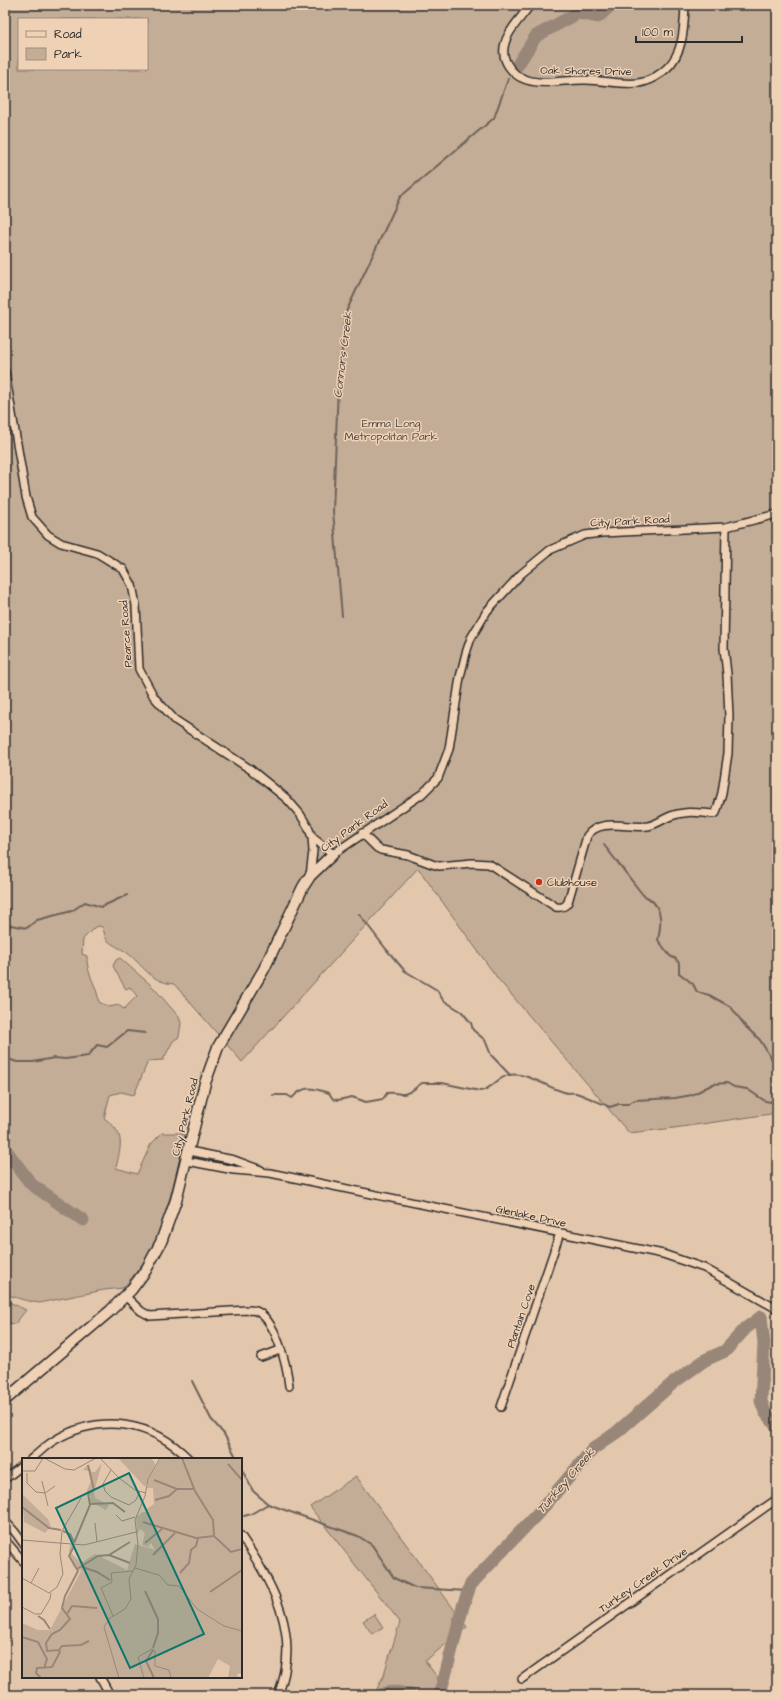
<svg xmlns="http://www.w3.org/2000/svg" width="782" height="1700" viewBox="0 0 782 1700" font-family="'Architects Daughter',sans-serif">
<style>
.green{fill:#c4ad97;stroke:#786c61;fill-rule:evenodd}
.lines{fill:none;stroke-linecap:round;stroke-linejoin:round}
.stream{stroke:#6c6259;stroke-width:2}
.river{stroke:#988778;stroke-width:13}
.street-casing{stroke:#2b2b2b;stroke-width:10}
.secondary-casing{stroke:#2b2b2b;stroke-width:13}
.street{stroke:#efd1b5;stroke-width:7}
.secondary{stroke:#efd1b5;stroke-width:10}
.poi-dot{fill:#c8321e;stroke:#efd1b5;stroke-width:1.5}
.labels{text-anchor:middle;dominant-baseline:central;stroke-width:3;stroke-linejoin:round;paint-order:stroke}
.street-label{font-size:11px;fill:#2b2b2b;stroke:#efd1b5}
.park-label{font-size:11px;fill:#4a4541;stroke:#efd1b5}
.poi-label{font-size:11px;fill:#2b2b2b;stroke:#efd1b5;text-anchor:start}
.water-label{font-size:12px;font-style:italic;fill:#46423e;stroke:#efd1b5}
.inset-river{fill:none;stroke:#988778;stroke-width:2}
.inset-road{fill:none;stroke:#998979;stroke-width:1}
.view{fill:#0f766e;fill-opacity:0.15;stroke:#0f766e;stroke-width:2}
.inset-edge{fill:none;stroke:#2b2b2b;stroke-width:2}
</style>
<rect width="100%" height="100%" fill="#e3c7ad"/>
<filter id="ink" filterUnits="userSpaceOnUse"><feTurbulence type="fractalNoise" baseFrequency=".025" numOctaves="2"/><feDisplacementMap in="SourceGraphic" scale="8" xChannelSelector="R" yChannelSelector="G"/><feConvolveMatrix kernelMatrix="1 2 1 2 8 2 1 2 1" color-interpolation-filters="sRGB"/></filter>
<g filter="url(#ink)">
<!-- green -->
<g class="green">
<path d="M5 5H777V1113L674 1128 629 1133 498 979 418 868 242 1062 174 984C149 982 144 965 126 952 120 948 112 945 107 940 105 937 104 932 103 928L100 926 95 927 83 939 82 954 87 956C86 974 97 985 99 1002L109 1007 118 1005 124 1009 137 996 130 987 126 989 125 988 113 966 116 960 120 958 153 987 179 1017 181 1023 179 1037 173 1041 163 1060 148 1061 134 1095 121 1092 110 1095 104 1118C126 1134 121 1144 116 1168L137 1174 151 1144 162 1133H178L185 1135C177 1169 170 1204 157 1237 150 1256 136 1273 123 1288L104 1290 39 1303 24 1300 5 1294ZM19 19H147V69H19Z"/>
<path d="M5 1300 26 1310 15 1324 5 1323Z"/>
<path d="M356 1476 467 1627 425 1661 451 1695H374L383 1677 400 1622 310 1507Z"/>
<path d="M374 1614 383 1627 372 1634 363 1621Z"/>
</g>
<g class="lines">
<!-- stream -->
<g class="stream">
<path d="M342 616 333 511 338 387 346 312 400 197 494 118 508 79"/>
<path d="M604 845 643 895C663 904 662 921 658 940L670 956 676 959 679 963V973L693 984 697 992 709 995 731 1007 746 1027 760 1040 773 1061 775 1070 777 1071"/>
<path d="M359 914 386 949 405 971 432 987 437 990 443 1000 462 1012 471 1023 473 1030 485 1040 491 1055 510 1075"/>
<path d="M5 932 11 925 27 928 37 920 72 911 85 902 101 907 127 895"/>
<path d="M5 1058 17 1062H33L54 1058 65 1059 88 1056 97 1045 107 1047 127 1031 145 1033"/>
<path d="M273 1095H287L292 1098C305 1084 313 1088 329 1093L333 1099 338 1100 352 1097 366 1102 383 1099 387 1093C392 1092 396 1093 401 1094 409 1095 416 1087 422 1083H442L480 1091C492 1090 497 1077 509 1075 529 1072 545 1087 564 1092 568 1094 572 1092 576 1093 586 1096 600 1103 610 1107L619 1104H628L635 1100 675 1098 692 1095 713 1084 727 1083 734 1087 747 1089 765 1101 771 1102 777 1095"/>
<path d="M192 1381 211 1419 224 1434 237 1459"/>
<path d="M241 1468 253 1491 268 1504 358 1536 372 1545 394 1578 415 1588 468 1591"/>
<path d="M244 1516 251 1514 268 1504"/>
</g>
<!-- river -->
<g class="river">
<path d="M517 66 536 36 578 13 598 17 611 5"/>
<path d="M5 1149 31 1184 83 1220"/>
<path d="M761 1317 764 1343 761 1401 765 1412 777 1427"/>
<path d="M382 1695C390 1690 402 1693 411 1695"/>
<path d="M439 1695 445 1676 463 1606 471 1584 540 1511 593 1449 617 1432 673 1383 705 1360 725 1351 746 1328 761 1317"/>
</g>
<!-- street casing -->
<g class="street-casing">
<g id="street">
<path d="M530 5C521 19 501 36 504 55 505 64 514 75 522 78 541 87 566 79 586 80 603 80 621 85 638 83 648 82 660 75 667 68 684 52 684 26 685 5"/>
<path d="M5 372 26 497 32 517 48 535 61 543 97 553 123 569 132 585 136 605 139 669 154 697 175 720 250 769 287 799 300 814 308 827 312 837 313 851 310 876"/>
<path d="M362 833 377 848 381 850 408 855 432 864 439 866 472 863 489 864 556 907C562 908 565 907 568 902L587 836C600 817 628 829 648 826 657 824 663 819 671 816 686 810 699 813 714 814L716 813 722 793 728 753 729 716 727 674 724 648 726 527"/>
<path d="M312 837 333 854 422 794 438 778 449 749 460 677 466 653 471 638 487 611 521 574 550 550 585 535 602 533 726 527 777 514"/>
<path d="M189 1151 234 1160 261 1170"/>
<path d="M187 1161 234 1170 270 1173 663 1254 704 1268 777 1309"/>
<path d="M125 1296 141 1311 150 1316 247 1310C249 1310 253 1310 256 1311 276 1319 287 1366 289 1386"/>
<path d="M261 1357 280 1350"/>
<path d="M501 1407 560 1233"/>
<path d="M31 1459C39 1453 46 1445 55 1440 101 1413 152 1421 189 1459"/>
<path d="M5 1479 23 1465"/>
<path d="M5 1521 15 1532 23 1543"/>
<path d="M241 1536C274 1585 302 1636 278 1695"/>
<path d="M5 1540 23 1561"/>
<path d="M100 1677 110 1695"/>
<path d="M522 1679 777 1499"/>
</g>
</g>
<!-- secondary casing -->
<g class="secondary-casing">
<path id="secondary" d="M5 1400 110 1311 131 1290 146 1270 161 1242 176 1200 205 1083 218 1047 264 969 303 887 310 876 333 854"/>
</g>
<!-- street -->
<use href="#street" class="street"/>
<!-- secondary -->
<use href="#secondary" class="secondary"/>
</g>
</g>
<!-- markers -->
<circle class="poi-dot" cx="539" cy="882" r="4"/>
<g class="labels">
<!-- street labels -->
<g class="street-label">
<text transform="translate(586 71) rotate(1)">Oak Shores Drive</text>
<text transform="translate(630 521) rotate(-3)">City Park Road</text>
<text transform="translate(126 634) rotate(-94)">Pearce Road</text>
<text transform="translate(354 826) rotate(-36)">City Park Road</text>
<text transform="translate(185 1117) rotate(-76)">City Park Road</text>
<text transform="translate(531 1216) rotate(12)">Glenlake Drive</text>
<text transform="translate(521 1316) rotate(-71)">Plantain Cove</text>
<text transform="translate(643 1580) rotate(-35)">Turkey Creek Drive</text>
</g>
<!-- park labels -->
<g class="park-label">
<text x="391" y="423">Emma Long<tspan x="391" dy="13">Metropolitan Park</tspan></text>
</g>
<!-- poi labels -->
<g class="poi-label">
<text x="547" y="882">Clubhouse</text>
</g>
<!-- water labels -->
<g class="water-label">
<text transform="translate(343 355) rotate(-83)">Connors Creek</text>
<text transform="translate(566 1481) rotate(-49)">Turkey Creek</text>
</g>
</g>
<!-- overview -->
<g transform="translate(22 1458)">
<rect width="220" height="220" fill="#e3c7ad"/>
<path d="M96 0H127L132 3 133 7 123 29ZM139 0H220V215L215 216 216 220H206L208 208 196 201 186 220H0V165L16 172H28L59 113 51 108 47 93 48 87H51L49 95 59 105 73 96 105 112 113 86 133 92 129 85 126 88 129 90 120 87 123 75 118 71 115 77 114 59 121 54H129L122 53 132 46 131 30H125L126 21ZM80 5 72 34 73 40 87 47 84 52 67 43 69 38 64 35 70 20 67 13 61 12 66 7 70 14H73ZM0 36 26 61 29 68 23 75 2 64Z" fill="#c4ad97"/>
<path class="inset-river" d="M160 0 173 33 191 62 192 78M206 6 220 22M132 22 155 31M133 42 147 38 155 31H171M68 46 91 45 103 54M0 49 27 70 39 72M121 64 174 80 192 78 209 94 220 91M41 73 48 76 52 84M52 85 68 47 66 35 72 32 66 7M123 85 140 71M87 97 108 105M131 97 153 75M60 109 75 114 88 122M55 111 76 98 87 97 108 84M158 115 167 105 169 92 174 88 176 80M123 133 136 161V175L131 190M188 134 220 112M45 156 50 148 75 150M16 158 22 162 28 171M0 179 16 184 25 201 22 210M37 192 40 188 59 187 67 183M131 192 124 203 132 220M19 220 14 215 15 210 30 209 38 194 37 192 25 193 24 185 30 176 38 172 48 161 40 150 43 138 56 113 47 98 52 88"/>
<path class="inset-road" d="M22 0 43 11 52 12 74 0M78 0 97 20 113 32 124 35M89 12 81 26 83 33 89 39 107 47 114 42 118 33M0 13H13L21 0M5 15V25L14 34 23 35 33 28M20 23 26 48M94 57 100 63 113 59M73 65 75 84M0 82 62 87 114 74M113 110 137 117 146 127 157 128 175 151 202 168 220 173M0 120 27 135 35 129 41 116 38 96 40 73 59 40M9 125 17 110M0 149 13 156H19L28 141 29 135M91 158 79 130 90 124 89 115 111 113M97 220 82 169 88 160 103 151 109 141 107 121 114 107 116 86 113 62 123 38 126 21 138 0M122 220 116 199 130 191 133 193V208L147 212 149 220"/>
<path class="view" d="M107 15 182 176 108 210 34 50Z"/>
<rect width="220" height="220" class="inset-edge"/>
</g>
<!-- margin -->
<rect width="782" height="1700" fill="none" stroke="#efd1b5" stroke-width="20"/>
<rect x="10" y="10" width="762" height="1680" fill="none" stroke="#2b2b2b" stroke-width="1.5" filter="url(#ink)"/>
<!-- legend -->
<rect x="18" y="18" width="130" height="52" fill="#efd1b5" stroke="#a18f7e"/>
<rect x="26" y="31" width="20" height="6" fill="#efd1b5" stroke="#a18f7e"/>
<text x="54" y="38" font-size="12" fill="#2b2b2b">Road</text>
<rect x="26" y="48" width="20" height="12" fill="#c4ad97" stroke="#a18f7e"/>
<text x="54" y="58" font-size="12" fill="#2b2b2b">Park</text>
<!-- scale -->
<path d="M636 36v6h106v-6" fill="none" stroke="#2b2b2b" stroke-width="2"/>
<text x="642" y="36" font-size="12" fill="#2b2b2b" stroke="#efd1b5" stroke-width="3" paint-order="stroke">100 m</text>
</svg>
